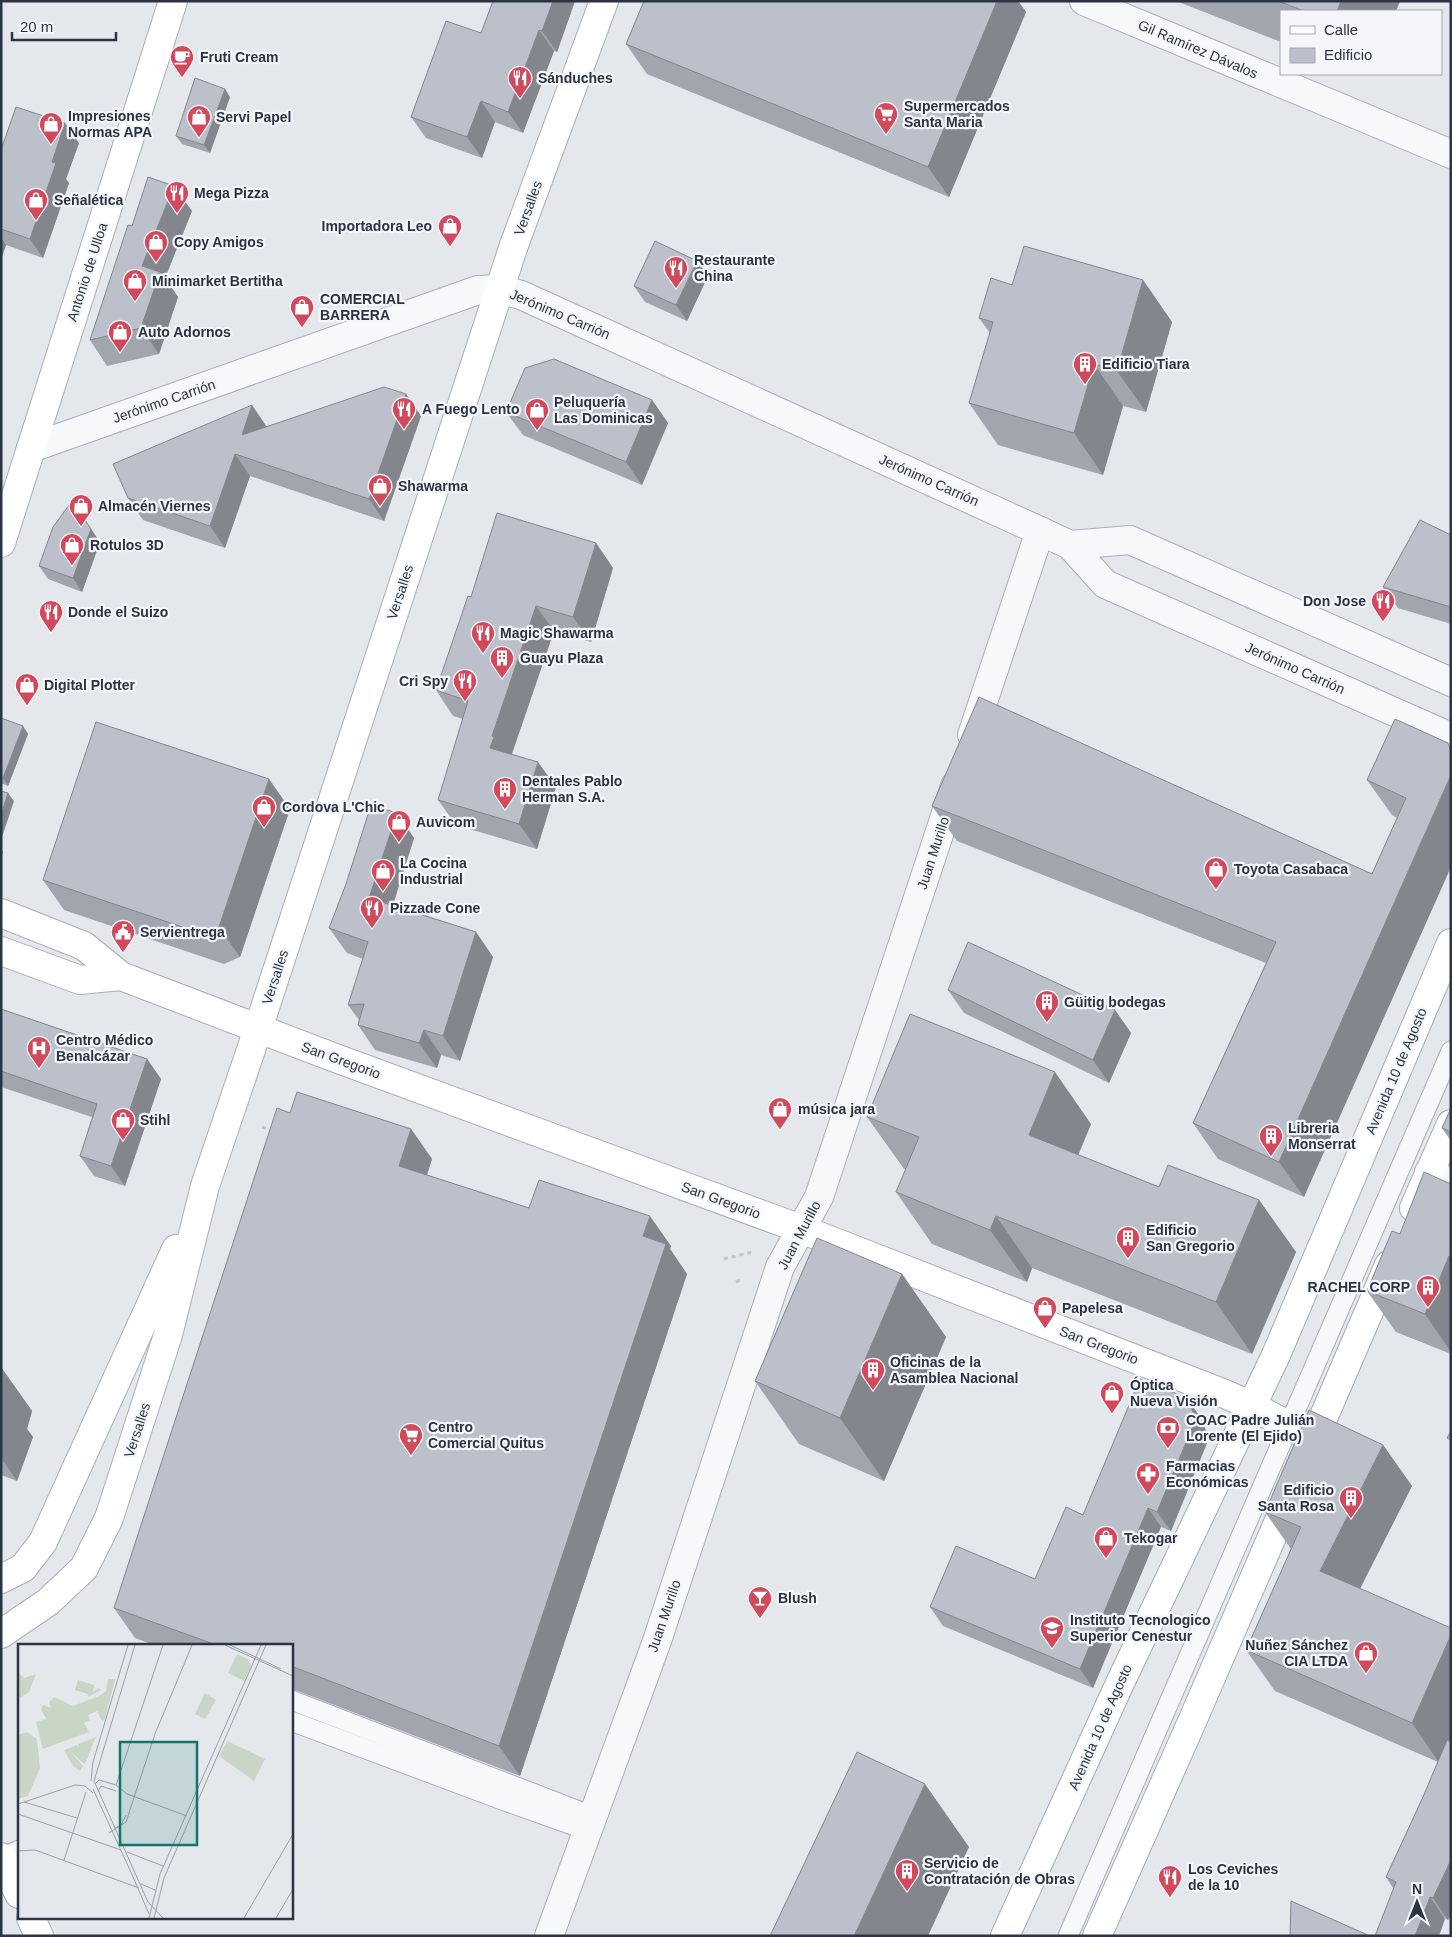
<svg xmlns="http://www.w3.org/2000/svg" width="1452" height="1937" viewBox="0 0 1452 1937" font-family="Helvetica,sans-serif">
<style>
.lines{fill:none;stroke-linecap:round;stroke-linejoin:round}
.lane-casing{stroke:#a9aeb7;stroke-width:21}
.street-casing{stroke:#a9aeb7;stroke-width:30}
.secondary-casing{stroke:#a9aeb7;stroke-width:30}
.primary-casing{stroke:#a3abb8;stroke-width:30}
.path{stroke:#c2c5cb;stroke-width:3;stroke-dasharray:4 4;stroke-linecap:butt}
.lane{stroke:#f7f8fa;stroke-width:19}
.street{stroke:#f7f8fa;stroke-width:28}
.secondary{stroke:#fff;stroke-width:28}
.primary{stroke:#fff;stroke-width:28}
.wall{fill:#a1a5ae}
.shaded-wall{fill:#83868d}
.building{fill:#bbc0ca;stroke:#83868d}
.labels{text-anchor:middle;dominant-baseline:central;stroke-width:4.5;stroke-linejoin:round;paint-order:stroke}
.street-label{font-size:14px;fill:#2b3445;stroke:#f4f6f9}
.poi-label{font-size:14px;font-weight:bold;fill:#2b3445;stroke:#f4f6f9;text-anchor:start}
.inset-road{fill:none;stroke:#9a9fa9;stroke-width:1}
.view{fill:#0f766e;fill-opacity:0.15;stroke:#0f766e;stroke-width:2.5}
.inset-edge{fill:none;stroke:#2b3445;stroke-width:2.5}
</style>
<rect width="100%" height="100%" fill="#e4e7ec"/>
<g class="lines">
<!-- lane casing -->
<g class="lane-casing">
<g id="lane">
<path d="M291 1700 592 1816"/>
<path d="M291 1721 505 1801 587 1830"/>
<path d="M2 1858 19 1850"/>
<path d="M1068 1936 1451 1051"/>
</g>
</g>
<!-- street casing -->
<g class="street-casing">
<g id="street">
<path d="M1084 1 1451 154"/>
<path d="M31 448 478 290 499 289 521 295 1040 531 1070 545 1105 584 1451 737"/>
<path d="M1070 545 1130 540 1451 682"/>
<path d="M972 735 1040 531"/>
<path d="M1429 1172 1451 1183"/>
<path d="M549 1936 657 1641 780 1267 819 1197 955 786"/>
</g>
</g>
<!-- secondary casing -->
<g class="secondary-casing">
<g id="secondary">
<path d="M1 543 173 1"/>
<path d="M1 913 84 946 121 976 330 1056 801 1229 1225 1394 1252 1406 1314 1439"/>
<path d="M1 951 80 980 121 976"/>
<path d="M1 1579 23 1568 43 1542 176 1249"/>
<path d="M1 1634 48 1602 84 1568 109 1518 168 1335 205 1186 258 1029 514 245 604 1"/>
</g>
</g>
<!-- primary casing -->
<g class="primary-casing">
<g id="primary">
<path d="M1414 1208 1451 1124"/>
<path d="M1309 1451 1389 1265"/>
<path d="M1 1857 19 1894"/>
<path d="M31 1918 39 1936"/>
<path d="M1005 1936 1120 1683 1276 1355 1451 943"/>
<path d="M1097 1936 1194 1717 1291 1493"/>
</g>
</g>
<!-- path -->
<g class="path">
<path d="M262 1127 274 1131"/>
<path d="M724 1259 752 1252"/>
<path d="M736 1282 743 1279"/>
</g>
<!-- lane -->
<use href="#lane" class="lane"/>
<!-- street -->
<use href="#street" class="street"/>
<!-- secondary -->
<use href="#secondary" class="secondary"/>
<!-- primary -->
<use href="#primary" class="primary"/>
</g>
<!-- wall -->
<g class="wall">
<path d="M493 1H575L557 52 554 51 523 133 495 122 482 158 426 138 411 117 481 33Z"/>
<path d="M644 1H1018L1026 12 949 197 647 74 626 44Z"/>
<path d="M1176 1H1400L1396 11H1281V42Z"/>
<path d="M230 97 210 153 182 144 176 136Z"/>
<path d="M79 143 66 179 69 183 43 258 6 245 1 260V150Z"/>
<path d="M192 211 165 278 178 297 159 354 107 366 90 340 132 226Z"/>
<path d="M708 276 687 321 645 302 634 286Z"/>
<path d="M1143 280 1172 322 1146 412 1123 406 1103 475 998 445 969 403 990 333 979 318 1012 285Z"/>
<path d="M406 394 421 416 384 521 250 476 225 548 143 520 128 498 267 426Z"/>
<path d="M652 400 668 423 642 485 523 435 506 412Z"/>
<path d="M1451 535V624L1398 608 1383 587Z"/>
<path d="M100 542 82 592 48 579 39 566Z"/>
<path d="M596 543 613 568 591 642 554 631 512 754 556 787 537 849 456 825 438 800 463 719 453 716 436 690 471 597Z"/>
<path d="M1 718 28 734 8 786 1 783Z"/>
<path d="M1448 743 1304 1197 1218 1159 1193 1123 1266 963 957 841 932 806 1372 874 1397 818 1392 815 1367 780Z"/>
<path d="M290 809 240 957 224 964 64 910 43 880Z"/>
<path d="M397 813 414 838 393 905 476 932 493 957 460 1061 441 1055 437 1068 375 1050 358 1025 359 1020 348 1005 363 959 347 953 329 928Z"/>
<path d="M948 990 1115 1010 1131 1033 1109 1083 964 1013Z"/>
<path d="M1 1009 147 1059 161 1079 125 1186 94 1176 80 1156 92 1117 1 1087Z"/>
<path d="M1451 1108V1141L1442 1128Z"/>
<path d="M290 1113 411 1129 432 1159 427 1175 529 1208 671 1246 670 1249 687 1274 520 1776 295 1690 291 1689V1646H157L135 1638 114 1608Z"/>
<path d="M867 1117 1091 1124 1078 1155 1159 1187 1259 1200 1296 1252 1252 1354 1032 1268 1027 1282 932 1244 896 1192 906 1169H904Z"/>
<path d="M1451 1184V1354L1396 1332 1367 1291 1400 1234Z"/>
<path d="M902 1274 946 1337 884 1481 799 1444 755 1381Z"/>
<path d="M1 1367 32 1411 27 1429 33 1437 17 1481 1 1475Z"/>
<path d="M1187 1398 1200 1417 1209 1438 1171 1531 1161 1527 1093 1688 943 1626 930 1607 1035 1579 1083 1515Z"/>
<path d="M1383 1445 1412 1486 1360 1589 1451 1628V1739L1450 1741 1451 1742V1915L1448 1920 1393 1888 1386 1877 1423 1797 1438 1762 1275 1691 1246 1650 1291 1549 1265 1512Z"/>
</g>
<!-- shaded-wall -->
<g class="shaded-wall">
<path d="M553 1H575L557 52 542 31Z"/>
<path d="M997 1H1018L1026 12 949 197 928 167Z"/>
<path d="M1341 1H1400L1396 11H1337Z"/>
<path d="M539 30 554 51 523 133 508 112Z"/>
<path d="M225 89 230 97 210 153 204 145Z"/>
<path d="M481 101 495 122 482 158 467 137Z"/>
<path d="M65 123 79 143 66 179 69 183 43 258 30 239 52 162Z"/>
<path d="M174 186 192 211 165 278 178 297 159 354 141 328 142 266Z"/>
<path d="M1 238 6 245 1 260Z"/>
<path d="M697 261 708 276 687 321 676 305Z"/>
<path d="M1143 280 1172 322 1146 412 1117 371Z"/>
<path d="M1094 364 1123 406 1103 475 1074 433Z"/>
<path d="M406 394 421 416 384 521 369 499Z"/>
<path d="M652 400 668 423 642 485 626 462Z"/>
<path d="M252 405 267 427 242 435Z"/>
<path d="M235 454 250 476 225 548 210 526Z"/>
<path d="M72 501 100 542 82 592 73 578Z"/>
<path d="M596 543 613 568 591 642 573 617Z"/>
<path d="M536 606 554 631 510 759 490 748 492 736Z"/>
<path d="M23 726 28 734 8 786 3 778Z"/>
<path d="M538 762 556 787 537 849 519 824Z"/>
<path d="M1451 775V867L1304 1197 1279 1162Z"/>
<path d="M269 779 290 809 240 957 219 927Z"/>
<path d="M8 793 14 801 1 840V815Z"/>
<path d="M397 813 414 838 387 923 369 898Z"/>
<path d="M1 848 3 852 1 858Z"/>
<path d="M476 932 493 957 460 1061 443 1036Z"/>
<path d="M1115 1010 1131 1033 1109 1083 1093 1060Z"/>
<path d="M424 1030 441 1055 437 1068 419 1043Z"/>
<path d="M147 1059 161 1079 125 1186 111 1166Z"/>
<path d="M1055 1072 1091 1124 1065 1187 1029 1135Z"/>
<path d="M411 1129 432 1159 420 1196 399 1166Z"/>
<path d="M1259 1200 1296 1252 1252 1354 1216 1302Z"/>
<path d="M650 1216 671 1246 670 1249 687 1274 520 1776 499 1746 643 1236Z"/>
<path d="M996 1216 1032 1268 1027 1282 990 1230Z"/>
<path d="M1449 1256 1451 1259V1352L1425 1314Z"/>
<path d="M902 1274 946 1337 884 1481 840 1418Z"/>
<path d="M1 1367 32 1411 27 1429 33 1437 17 1481 1 1458Z"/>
<path d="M1187 1398 1200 1417 1209 1438 1171 1531 1157 1512Z"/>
<path d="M1383 1445 1412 1486 1348 1612 1320 1571Z"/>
<path d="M1148 1508 1161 1527 1093 1688 1080 1669Z"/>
<path d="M1451 1635V1739L1440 1764 1412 1723Z"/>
<path d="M925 1784 969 1847 928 1936H854Z"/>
<path d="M1451 1860V1915L1448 1920 1433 1898Z"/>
<path d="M1430 1897 1445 1919 1439 1936H1415Z"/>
</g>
<!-- building -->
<g class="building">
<path d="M493 1H553L542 31 539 30 508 112 481 101 467 137 411 117 446 21 481 33Z"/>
<path d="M644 1H997L928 167 626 44Z"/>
<path d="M1278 1H1341L1337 11H1304Z"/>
<path d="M195 78 225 89 204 145 176 136Z"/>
<path d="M16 107 65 123 52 162 56 163 30 239 1 229V150Z"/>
<path d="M148 177 174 186 142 266 160 272 141 328 90 340 128 225 132 226Z"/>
<path d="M655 241 697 261 676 305 634 286Z"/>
<path d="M1024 246 1143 280 1117 371 1094 364 1074 433 969 403 993 322 979 318 991 278 1012 285Z"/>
<path d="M554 359 652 400 626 462 506 412 525 368Z"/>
<path d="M384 387 406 394 369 499 235 454 210 526 128 498 113 464 252 405 242 435Z"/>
<path d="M72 501 91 529 73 578 39 566 53 527Z"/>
<path d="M497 513 596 543 573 617 536 606 492 736 494 737 490 748 538 762 519 824 438 800 468 701 436 690 468 596 471 597Z"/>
<path d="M1420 520 1451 535V607L1383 587Z"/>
<path d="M979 697 1372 874 1406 798 1367 780 1395 719 1448 743 1451 751V775L1279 1162 1193 1123 1276 942 932 806Z"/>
<path d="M1 718 23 726 3 778 1 777Z"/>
<path d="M96 722 269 779 219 927 203 934 43 880Z"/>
<path d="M1 791 8 793 1 815Z"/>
<path d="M371 805 397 813 369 898 476 932 443 1036 424 1030 419 1043 358 1025 364 1004 348 1005 368 942 329 928 346 884Z"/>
<path d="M968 942 1115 1010 1093 1060 948 990Z"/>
<path d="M1 1009 147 1059 111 1166 80 1156 97 1104 1 1071Z"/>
<path d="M910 1014 1055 1072 1029 1135 1159 1187 1168 1165 1259 1200 1216 1302 996 1216 990 1230 896 1192 919 1137 867 1117Z"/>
<path d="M297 1092 411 1129 399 1166 529 1208 539 1180 650 1216 643 1236 666 1244 499 1746 291 1666V1646H219L114 1608 277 1108 290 1113Z"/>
<path d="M1451 1108V1132L1442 1128Z"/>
<path d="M1424 1172 1451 1184V1257L1449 1256 1425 1314 1367 1291 1392 1231 1400 1234Z"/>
<path d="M817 1238 902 1274 840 1418 755 1381Z"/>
<path d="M1140 1379 1187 1398 1196 1419 1157 1512 1148 1508 1080 1669 930 1607 956 1546 1035 1579 1066 1507 1083 1515Z"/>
<path d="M1309 1410 1383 1445 1320 1571 1451 1628V1635L1412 1723 1246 1650 1301 1527 1265 1512Z"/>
<path d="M1451 1431V1440L1447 1438Z"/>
<path d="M1447 1740 1451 1742V1860L1433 1898 1430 1897 1415 1936H1375L1396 1882 1386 1877 1423 1797Z"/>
<path d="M857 1752 925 1784 854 1936H770Z"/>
<path d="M1291 1901 1370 1936H1290Z"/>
</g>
<!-- icons -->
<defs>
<g id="cafe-pin" transform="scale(1.25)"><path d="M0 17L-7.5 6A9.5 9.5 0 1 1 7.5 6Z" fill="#d1495b" stroke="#f4f6f9"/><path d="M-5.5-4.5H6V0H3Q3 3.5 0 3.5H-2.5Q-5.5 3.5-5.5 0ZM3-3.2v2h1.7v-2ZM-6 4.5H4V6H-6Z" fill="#fff"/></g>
<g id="restaurant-pin" transform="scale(1.25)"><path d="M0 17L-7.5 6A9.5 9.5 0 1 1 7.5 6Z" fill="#d1495b" stroke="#f4f6f9"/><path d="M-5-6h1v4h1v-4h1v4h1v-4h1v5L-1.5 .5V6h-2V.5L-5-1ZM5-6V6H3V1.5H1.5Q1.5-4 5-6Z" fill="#fff"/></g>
<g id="supermarket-pin" transform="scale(1.25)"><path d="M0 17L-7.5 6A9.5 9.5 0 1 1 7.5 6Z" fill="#d1495b" stroke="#f4f6f9"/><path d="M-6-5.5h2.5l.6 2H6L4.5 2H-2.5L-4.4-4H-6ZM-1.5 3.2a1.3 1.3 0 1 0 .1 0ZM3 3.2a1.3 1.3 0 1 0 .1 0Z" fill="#fff"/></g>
<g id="shop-pin" transform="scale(1.25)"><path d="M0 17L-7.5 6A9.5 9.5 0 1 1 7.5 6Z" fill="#d1495b" stroke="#f4f6f9"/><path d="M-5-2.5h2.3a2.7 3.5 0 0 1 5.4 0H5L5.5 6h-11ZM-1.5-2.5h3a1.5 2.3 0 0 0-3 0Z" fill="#fff"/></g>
<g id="building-pin" transform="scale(1.25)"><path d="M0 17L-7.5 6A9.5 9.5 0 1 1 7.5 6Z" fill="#d1495b" stroke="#f4f6f9"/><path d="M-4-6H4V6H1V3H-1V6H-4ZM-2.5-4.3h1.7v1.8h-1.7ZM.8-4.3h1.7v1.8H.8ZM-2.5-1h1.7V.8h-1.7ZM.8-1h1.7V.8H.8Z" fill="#fff"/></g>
<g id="civic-pin" transform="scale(1.25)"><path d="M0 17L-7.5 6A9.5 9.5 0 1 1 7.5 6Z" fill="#d1495b" stroke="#f4f6f9"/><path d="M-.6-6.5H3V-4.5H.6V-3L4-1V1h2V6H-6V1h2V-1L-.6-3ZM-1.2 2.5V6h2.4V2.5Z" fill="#fff"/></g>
<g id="hospital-pin" transform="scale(1.25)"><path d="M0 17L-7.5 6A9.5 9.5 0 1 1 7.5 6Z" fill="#d1495b" stroke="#f4f6f9"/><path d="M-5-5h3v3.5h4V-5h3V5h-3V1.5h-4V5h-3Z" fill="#fff"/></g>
<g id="bank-pin" transform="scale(1.25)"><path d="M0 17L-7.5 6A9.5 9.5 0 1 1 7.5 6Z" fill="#d1495b" stroke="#f4f6f9"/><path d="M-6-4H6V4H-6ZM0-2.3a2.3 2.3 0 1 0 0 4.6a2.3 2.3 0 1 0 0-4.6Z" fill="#fff"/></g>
<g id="pharmacy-pin" transform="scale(1.25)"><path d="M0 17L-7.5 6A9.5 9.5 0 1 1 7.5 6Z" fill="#d1495b" stroke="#f4f6f9"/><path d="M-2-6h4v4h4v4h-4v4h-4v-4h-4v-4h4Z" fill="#fff"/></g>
<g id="bar-pin" transform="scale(1.25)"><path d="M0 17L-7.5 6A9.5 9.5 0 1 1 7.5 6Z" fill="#d1495b" stroke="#f4f6f9"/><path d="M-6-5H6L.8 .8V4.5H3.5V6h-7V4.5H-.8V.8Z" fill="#fff"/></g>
<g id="university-pin" transform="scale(1.25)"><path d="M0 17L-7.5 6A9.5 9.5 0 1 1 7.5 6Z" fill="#d1495b" stroke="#f4f6f9"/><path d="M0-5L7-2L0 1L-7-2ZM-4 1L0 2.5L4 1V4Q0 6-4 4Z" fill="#fff"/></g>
</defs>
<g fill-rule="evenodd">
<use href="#cafe-pin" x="182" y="57"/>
<use href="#restaurant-pin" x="520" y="78"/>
<use href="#supermarket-pin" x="886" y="114"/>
<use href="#shop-pin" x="199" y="117"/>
<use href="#shop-pin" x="51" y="124"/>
<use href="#restaurant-pin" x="177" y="193"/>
<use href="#shop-pin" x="36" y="200"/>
<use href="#shop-pin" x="450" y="226"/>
<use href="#shop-pin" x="156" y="242"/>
<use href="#restaurant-pin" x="676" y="268"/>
<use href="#shop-pin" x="135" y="281"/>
<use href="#shop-pin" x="302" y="307"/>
<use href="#shop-pin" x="120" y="332"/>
<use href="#building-pin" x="1085" y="364"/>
<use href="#restaurant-pin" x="404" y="409"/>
<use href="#shop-pin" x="537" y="410"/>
<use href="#shop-pin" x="380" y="486"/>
<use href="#shop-pin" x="81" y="506"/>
<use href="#shop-pin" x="72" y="545"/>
<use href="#restaurant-pin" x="1383" y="601"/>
<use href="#restaurant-pin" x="51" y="612"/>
<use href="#restaurant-pin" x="483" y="633"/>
<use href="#building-pin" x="502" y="658"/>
<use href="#restaurant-pin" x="465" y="681"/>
<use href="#shop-pin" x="27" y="685"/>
<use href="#building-pin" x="505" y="789"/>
<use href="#shop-pin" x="264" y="807"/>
<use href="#shop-pin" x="399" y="822"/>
<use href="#shop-pin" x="1216" y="869"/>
<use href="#shop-pin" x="383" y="871"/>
<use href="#restaurant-pin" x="372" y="908"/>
<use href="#civic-pin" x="123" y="932"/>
<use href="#building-pin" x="1047" y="1002"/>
<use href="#hospital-pin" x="39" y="1048"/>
<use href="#shop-pin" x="780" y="1109"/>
<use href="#shop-pin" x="123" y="1120"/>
<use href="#building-pin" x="1271" y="1136"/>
<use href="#building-pin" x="1128" y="1238"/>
<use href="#building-pin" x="1428" y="1287"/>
<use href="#shop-pin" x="1045" y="1308"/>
<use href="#building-pin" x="873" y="1370"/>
<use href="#shop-pin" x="1112" y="1393"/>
<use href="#bank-pin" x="1168" y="1428"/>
<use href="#supermarket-pin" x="411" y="1435"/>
<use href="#pharmacy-pin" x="1148" y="1474"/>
<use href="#building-pin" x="1351" y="1498"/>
<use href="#shop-pin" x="1106" y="1538"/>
<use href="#bar-pin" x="760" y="1598"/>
<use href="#university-pin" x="1052" y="1628"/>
<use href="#shop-pin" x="1366" y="1653"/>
<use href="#building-pin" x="907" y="1871"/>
<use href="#restaurant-pin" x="1170" y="1877"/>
</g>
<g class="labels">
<!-- street labels -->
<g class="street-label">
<text transform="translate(1198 49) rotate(23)">Gil Ramírez Dávalos</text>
<text transform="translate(528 208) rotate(-70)">Versalles</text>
<text transform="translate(87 272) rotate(-72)">Antonio de Ulloa</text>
<text transform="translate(560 314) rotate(23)">Jerónimo Carrión</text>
<text transform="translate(164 401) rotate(-19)">Jerónimo Carrión</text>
<text transform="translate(929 480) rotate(24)">Jerónimo Carrión</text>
<text transform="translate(400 592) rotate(-72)">Versalles</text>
<text transform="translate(1295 668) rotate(24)">Jerónimo Carrión</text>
<text transform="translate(933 853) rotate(-72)">Juan Murillo</text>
<text transform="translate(275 977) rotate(-72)">Versalles</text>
<text transform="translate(341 1060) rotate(20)">San Gregorio</text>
<text transform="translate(1396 1071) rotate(-67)">Avenida 10 de Agosto</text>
<text transform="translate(721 1200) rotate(20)">San Gregorio</text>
<text transform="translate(799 1235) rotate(-62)">Juan Murillo</text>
<text transform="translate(1099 1345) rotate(21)">San Gregorio</text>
<text transform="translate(137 1430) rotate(-72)">Versalles</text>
<text transform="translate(664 1616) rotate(-71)">Juan Murillo</text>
<text transform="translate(1100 1727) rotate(-66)">Avenida 10 de Agosto</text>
</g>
<!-- poi labels -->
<g class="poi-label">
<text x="200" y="57">Fruti Cream</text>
<text x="538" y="78">Sánduches</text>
<text x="904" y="106">Supermercados<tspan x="904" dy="16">Santa Maria</tspan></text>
<text x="68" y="116">Impresiones<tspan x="68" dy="16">Normas APA</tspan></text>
<text x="216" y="117">Servi Papel</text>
<text x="194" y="193">Mega Pizza</text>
<text x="54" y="200">Señalética</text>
<text x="432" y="226" text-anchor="end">Importadora Leo</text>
<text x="174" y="242">Copy Amigos</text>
<text x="694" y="260">Restaurante<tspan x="694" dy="16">China</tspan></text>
<text x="152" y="281">Minimarket Bertitha</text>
<text x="320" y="299">COMERCIAL<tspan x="320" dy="16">BARRERA</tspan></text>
<text x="138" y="332">Auto Adornos</text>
<text x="1102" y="364">Edificio Tiara</text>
<text x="554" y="402">Peluquería<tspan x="554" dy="16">Las Dominicas</tspan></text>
<text x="422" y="409">A Fuego Lento</text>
<text x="398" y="486">Shawarma</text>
<text x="98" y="506">Almacén Viernes</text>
<text x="90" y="545">Rotulos 3D</text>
<text x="1366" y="601" text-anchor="end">Don Jose</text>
<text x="68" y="612">Donde el Suizo</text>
<text x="500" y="633">Magic Shawarma</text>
<text x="520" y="658">Guayu Plaza</text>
<text x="448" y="681" text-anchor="end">Cri Spy</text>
<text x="44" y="685">Digital Plotter</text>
<text x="522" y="781">Dentales Pablo<tspan x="522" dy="16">Herman S.A.</tspan></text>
<text x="282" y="807">Cordova L'Chic</text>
<text x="416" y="822">Auvicom</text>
<text x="400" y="863">La Cocina<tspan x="400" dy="16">Industrial</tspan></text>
<text x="1234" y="869">Toyota Casabaca</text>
<text x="390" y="908">Pizzade Cone</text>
<text x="140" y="932">Servientrega</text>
<text x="1064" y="1002">Güitig bodegas</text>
<text x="56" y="1040">Centro Médico<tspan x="56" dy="16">Benalcázar</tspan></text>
<text x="798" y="1109">música jara</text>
<text x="140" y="1120">Stihl</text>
<text x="1288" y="1128">Libreria<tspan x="1288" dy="16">Monserrat</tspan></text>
<text x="1146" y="1230">Edificio<tspan x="1146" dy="16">San Gregorio</tspan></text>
<text x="1410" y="1287" text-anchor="end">RACHEL CORP</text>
<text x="1062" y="1308">Papelesa</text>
<text x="890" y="1362">Oficinas de la<tspan x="890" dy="16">Asamblea Nacional</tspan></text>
<text x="1130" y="1385">Óptica<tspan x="1130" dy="16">Nueva Visión</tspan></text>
<text x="1186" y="1420">COAC Padre Julián<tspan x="1186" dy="16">Lorente (El Ejido)</tspan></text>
<text x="428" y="1427">Centro<tspan x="428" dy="16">Comercial Quitus</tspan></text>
<text x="1166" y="1466">Farmacias<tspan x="1166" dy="16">Económicas</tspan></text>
<text x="1334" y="1490" text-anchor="end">Edificio<tspan x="1334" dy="16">Santa Rosa</tspan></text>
<text x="1124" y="1538">Tekogar</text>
<text x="778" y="1598">Blush</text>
<text x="1070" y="1620">Instituto Tecnologico<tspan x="1070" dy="16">Superior Cenestur</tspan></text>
<text x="1348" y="1645" text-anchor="end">Nuñez Sánchez<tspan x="1348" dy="16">CIA LTDA</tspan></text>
<text x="924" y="1863">Servicio de<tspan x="924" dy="16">Contratación de Obras</tspan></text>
<text x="1188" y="1869">Los Ceviches<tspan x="1188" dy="16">de la 10</tspan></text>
</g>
</g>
<!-- overview -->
<g transform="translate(18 1644)">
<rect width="275" height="275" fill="#e4e7ec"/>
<path d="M219 10 230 15 233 22 226 37 210 29ZM0 28 6 34 18 30 11 48 0 55ZM90 35H97L87 75 84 77 79 67 70 71 72 76 66 79 71 88 25 105 18 78 28 75 23 65 25 61 33 64 31 58 36 53 55 62 81 52 88 47ZM60 36 76 41 75 48 81 44 83 46 70 53V50L57 46ZM187 49 198 56 187 75 177 70ZM9 88 19 95 22 124 10 152 0 155V91ZM78 93 69 115 64 112 69 116 66 120 52 107 65 122 62 127 55 122 46 106 59 101 61 104 60 100ZM209 97 247 115 236 137 201 112Z" fill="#c9d6c5"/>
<path class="inset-road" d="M117 1 76 137 130 258 145 274M207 1 275 32M212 1 263 25M73 137 75 118 110 1M77 140 81 136 98 141M98 141 145 1M98 141 109 150 169 172M75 145 116 235M80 148 83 142 98 147M6 158 59 174M0 160 57 141 67 142 75 149M0 170 103 206M97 184 103 181 108 171M91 189 108 178 137 90 174 1M0 207 17 206 121 244M109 208 145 222M46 216 68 148M116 235 131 270M123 240 137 246M131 274 142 230 243 1M136 274 146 234 248 1M226 274 275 190M258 274 275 245"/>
<path class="view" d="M102 98H179V201H102Z"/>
<rect width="275" height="275" class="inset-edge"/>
</g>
<!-- border -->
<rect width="1452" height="1937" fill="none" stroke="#2b3445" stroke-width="5"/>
<!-- legend -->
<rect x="1280" y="10" width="162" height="65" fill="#f4f6f9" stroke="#a4a8b1"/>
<rect x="1290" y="26" width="25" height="8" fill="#ffffff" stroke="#a4a8b1"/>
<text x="1324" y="35" font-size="15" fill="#2b3445">Calle</text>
<rect x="1290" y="48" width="25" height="15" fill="#bbc0ca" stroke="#a4a8b1"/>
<text x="1324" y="60" font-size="15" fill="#2b3445">Edificio</text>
<!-- north arrow -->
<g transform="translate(1417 1902)" stroke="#f4f6f9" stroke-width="4" paint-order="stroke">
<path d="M0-4L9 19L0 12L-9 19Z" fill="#2b3445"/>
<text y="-8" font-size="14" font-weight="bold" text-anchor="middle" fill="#2b3445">N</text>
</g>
<!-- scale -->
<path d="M12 32v8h104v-8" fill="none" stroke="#2b3445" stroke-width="2.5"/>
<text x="20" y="32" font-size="15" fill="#2b3445" stroke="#f4f6f9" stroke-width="4" paint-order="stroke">20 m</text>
</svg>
